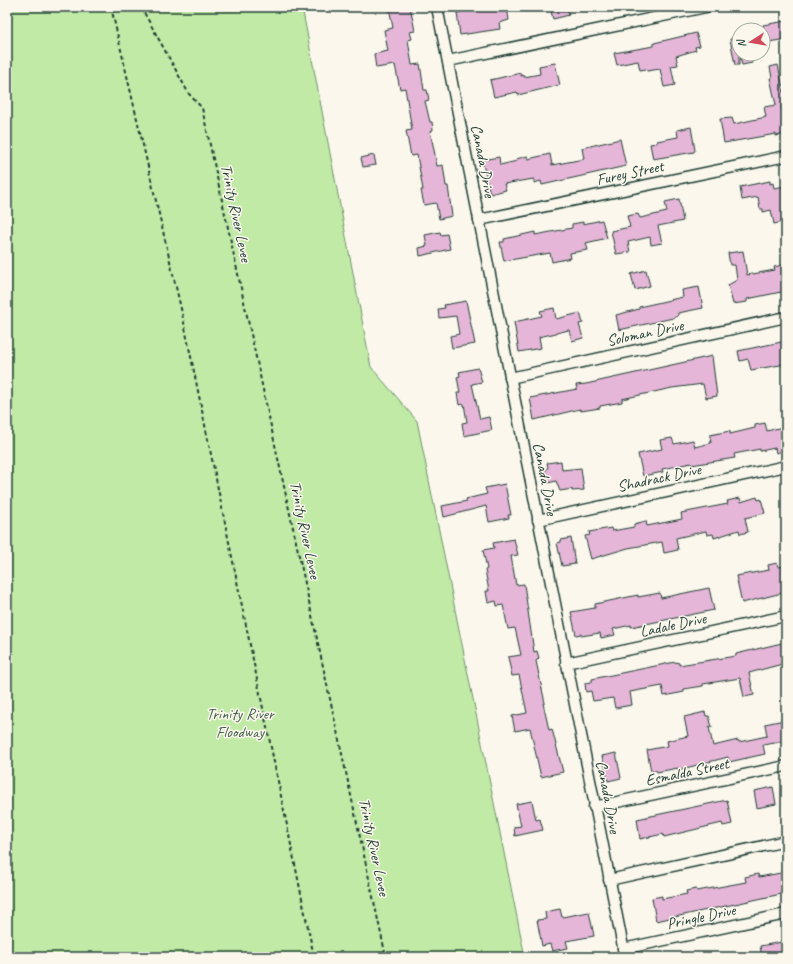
<svg xmlns="http://www.w3.org/2000/svg" width="793" height="964" viewBox="0 0 793 964" font-family="Caveat,sans-serif">
<style>
.green{fill:#c0eaa6;stroke:#70946d}
.building{fill:#e5b6d8;stroke:#1f3d34}
.lines{fill:none;stroke-linecap:round;stroke-linejoin:round}
.minor-casing{stroke:#1f3d34;stroke-width:13}
.path{stroke:#1f3d34;stroke-width:2;stroke-dasharray:4 3;stroke-linecap:butt}
.minor{stroke:#fbf7ec;stroke-width:10}
.labels{text-anchor:middle;dominant-baseline:central;stroke-width:3;stroke-linejoin:round;paint-order:stroke}
.street-label{font-size:16px;fill:#1f3d34;stroke:#fbf7ec}
.park-label{font-size:16px;fill:#3f604b;stroke:#fbf7ec}
</style>
<rect width="100%" height="100%" fill="#fbf7ec"/>
<filter id="ink" filterUnits="userSpaceOnUse"><feTurbulence type="fractalNoise" baseFrequency=".025" numOctaves="2"/><feDisplacementMap in="SourceGraphic" scale="8" xChannelSelector="R" yChannelSelector="G"/><feConvolveMatrix kernelMatrix="1 2 1 2 8 2 1 2 1" color-interpolation-filters="sRGB"/></filter>
<g filter="url(#ink)">
<!-- green -->
<path class="green" d="M7 7H302L371 367 417 421 525 957H7Z"/>
<!-- building -->
<g class="building">
<path d="M389 7H410L415 31 410 32 412 39 408 40 412 65 420 64 424 90H427L429 100 425 101 430 122H432L433 130 430 131 434 150 437 166 443 165 446 186H448L452 216 439 219 436 203 424 205 421 190H423L417 155 411 156 406 131 412 130 405 88 400 89 395 65 376 68 374 54 388 51 384 30 393 28Z"/>
<path d="M479 7H507L509 20 499 23 500 29 460 35 457 13Z"/>
<path d="M550 7H567L569 15 553 19Z"/>
<path d="M786 21V39L763 43V25Z"/>
<path d="M696 33 700 46 695 47 696 50 676 56 678 65 671 66 675 85 664 87 660 69 647 71 646 69 640 70 638 61 617 65 614 53 654 46V43Z"/>
<path d="M739 37V65H735L730 39Z"/>
<path d="M750 54 752 63 742 65 740 56Z"/>
<path d="M555 63 560 85 518 95 517 92 494 97 490 80 521 73V76L524 75V77L540 74 539 66Z"/>
<path d="M778 65 786 102V105L781 106 786 134 776 136V134L724 143 720 119 732 118 734 124 766 117 764 107 776 105 770 78H772L770 67Z"/>
<path d="M691 127 695 150 694 152 653 159 650 144 657 143V141L678 137 677 130Z"/>
<path d="M620 139 626 166 542 185 541 181 534 183V179L521 181 504 184 506 190 490 194 482 160 499 157 500 165 517 161 516 159 528 156V159L550 154 552 165 584 159 582 148Z"/>
<path d="M374 155 376 165 363 167 361 158Z"/>
<path d="M770 181V184L773 183 774 188 786 186V221L774 224 771 210 763 212V209H760L758 197 742 200 740 187Z"/>
<path d="M679 199 683 221 658 226 662 243 651 245 650 237 628 242 630 252 616 254 611 231 630 227 627 216 638 214 640 218 667 212 665 202Z"/>
<path d="M602 220 607 238 586 243 588 250 570 253 571 258 552 262 550 253 504 261 500 242H504V239L535 232V235L572 228V224L583 222V224Z"/>
<path d="M440 232 441 235 447 234 450 249 420 256 419 248 427 246 425 235Z"/>
<path d="M743 251 747 275 775 270 774 267 786 264V291L747 299V302L733 304 728 285 737 280 735 265H730L728 253Z"/>
<path d="M646 270 650 286 635 290 631 274Z"/>
<path d="M699 287 703 308 678 313V316L673 318 619 330 616 315 639 309V307L683 297 682 290Z"/>
<path d="M466 301 475 344 452 348 450 336 459 334 456 316 439 318 438 309 445 308 444 305Z"/>
<path d="M554 308 556 319 580 313 583 323 579 324 583 338 572 341 569 330 539 337 541 348 519 352 514 322 542 316 540 311Z"/>
<path d="M786 341V364L751 370 748 359 740 361 738 351Z"/>
<path d="M712 356 717 396 706 398 703 384 672 388 622 399V402L600 406V408L581 411 580 409 534 420 530 398 577 389 576 385 586 384Z"/>
<path d="M478 368 482 382 472 384 480 419 489 417 492 430 464 436 462 423 467 422 464 404 459 405 457 393H460L457 377 460 376 459 372Z"/>
<path d="M765 423 767 431 786 426V450L776 453 775 448 760 451V449L734 454 735 458 691 465V463L662 469 663 472 643 476 638 454 662 449 660 440 672 438 674 444 693 440 695 447 711 443 710 435 730 431V434L755 428V425Z"/>
<path d="M561 461 562 470 581 468 584 490 572 491V489L560 491 556 481 548 483 544 473 548 467 547 463Z"/>
<path d="M505 484 511 515H508L509 518 489 522 486 506 444 517 442 506 467 501 466 499 487 494 485 488Z"/>
<path d="M757 497 758 500 761 499 765 513 745 518 748 532 740 534 739 530 714 538 713 534 707 535 706 531 676 538 678 550 664 553 662 542 628 548 591 559 585 536 590 535 589 532 611 528 612 531 634 527V524L646 521 647 526 682 519 681 513 728 504 727 501 740 498 741 502Z"/>
<path d="M571 538 575 564 562 566 557 543 561 542V540Z"/>
<path d="M514 539 518 555 511 556 516 585 524 584 534 652 537 651 539 658 536 661 545 703H543L549 730 552 729 563 772 541 777 530 728 515 731 512 716 527 713 519 675 512 676 508 657 521 655 515 628 508 629 503 605 497 606 496 601 488 603 486 591H489L485 570 487 569 483 550 494 548 493 543Z"/>
<path d="M777 563 778 567 786 566V592L742 603 736 576 769 570 768 565Z"/>
<path d="M709 588 714 610 631 627V625L613 629 615 635 601 638 600 633 581 636V634L576 635 571 612 595 608V604L638 595V597L660 593 661 598Z"/>
<path d="M786 642V663L749 673 754 695 744 697 740 678 703 684V686L684 689V692L664 696 662 686 630 692 632 705 615 708 613 698 593 701 591 691 586 692 585 683 592 682V679L675 662 679 663V665L736 656V654Z"/>
<path d="M705 712 706 716H709L712 727H709L713 746 738 740 739 742 767 736 765 724 784 720 786 741 763 745 765 754 729 762 728 757 678 770V768L657 772 656 770 651 771 647 750 668 746 667 741 688 736 684 717Z"/>
<path d="M616 753 621 778 608 781 602 756Z"/>
<path d="M773 787 776 804 757 808 754 791Z"/>
<path d="M727 800 732 824 723 826 722 823 664 837 663 834 640 839 637 819Z"/>
<path d="M532 801 536 820 540 819 543 830 515 836 514 827 521 826 516 804Z"/>
<path d="M786 872V893L656 921 652 898 662 896V899L687 894 686 891 696 889 697 891 746 882 745 877 758 874 759 877Z"/>
<path d="M560 909 562 917 589 912 594 936 566 941 568 948 552 951 550 944 542 946 537 920 546 919 545 912Z"/>
<path d="M782 942 784 957H762L760 946Z"/>
</g>
<g class="lines">
<!-- minor casing -->
<g class="minor-casing">
<g id="minor">
<path d="M437 7 625 957"/>
<path d="M448 61 706 7"/>
<path d="M479 220 786 156"/>
<path d="M510 378 786 317"/>
<path d="M538 520 786 466"/>
<path d="M566 663 786 616"/>
<path d="M594 807 786 766"/>
<path d="M609 880 786 841"/>
<path d="M623 949 786 914"/>
</g>
</g>
<!-- path -->
<g class="path">
<path d="M111 7 182 313 314 957"/>
<path d="M141 7 189 94 202 108 386 957"/>
</g>
<!-- minor -->
<use href="#minor" class="minor"/>
</g>
</g>
<g class="labels">
<!-- street labels -->
<g class="street-label">
<text transform="translate(483 161) rotate(79)">Canada Drive</text>
<text transform="translate(630 173) rotate(-12)">Furey Street</text>
<text transform="translate(236 213) rotate(78)">Trinity River Levee</text>
<text transform="translate(645 333) rotate(-12)">Soloman Drive</text>
<text transform="translate(659 478) rotate(-12)">Shadrack Drive</text>
<text transform="translate(545 479) rotate(79)">Canada Drive</text>
<text transform="translate(305 530) rotate(78)">Trinity River Levee</text>
<text transform="translate(673 625) rotate(-12)">Ladale Drive</text>
<text transform="translate(687 772) rotate(-12)">Esmalda Street</text>
<text transform="translate(608 797) rotate(79)">Canada Drive</text>
<text transform="translate(374 847) rotate(78)">Trinity River Levee</text>
<text transform="translate(701 917) rotate(-12)">Pringle Drive</text>
</g>
<!-- park labels -->
<g class="park-label">
<text x="240" y="714">Trinity River<tspan x="240" dy="18">Floodway</tspan></text>
</g>
</g>
<!-- margin -->
<rect width="793" height="964" fill="none" stroke="#fbf7ec" stroke-width="24"/>
<rect x="12" y="12" width="769" height="940" fill="none" stroke="#1f3d34" stroke-width="1.5" filter="url(#ink)"/>
<!-- north arrow -->
<g transform="translate(751 42) rotate(258)"><circle r="19" fill="#fbf7ec" stroke="#a3ada2"/>
<path d="M0-3L7 15L0 10L-7 15Z" fill="#d1495b"/>
<text y="-6" font-size="11" font-weight="bold" text-anchor="middle" fill="#1f3d34">N</text>
</g>
</svg>
